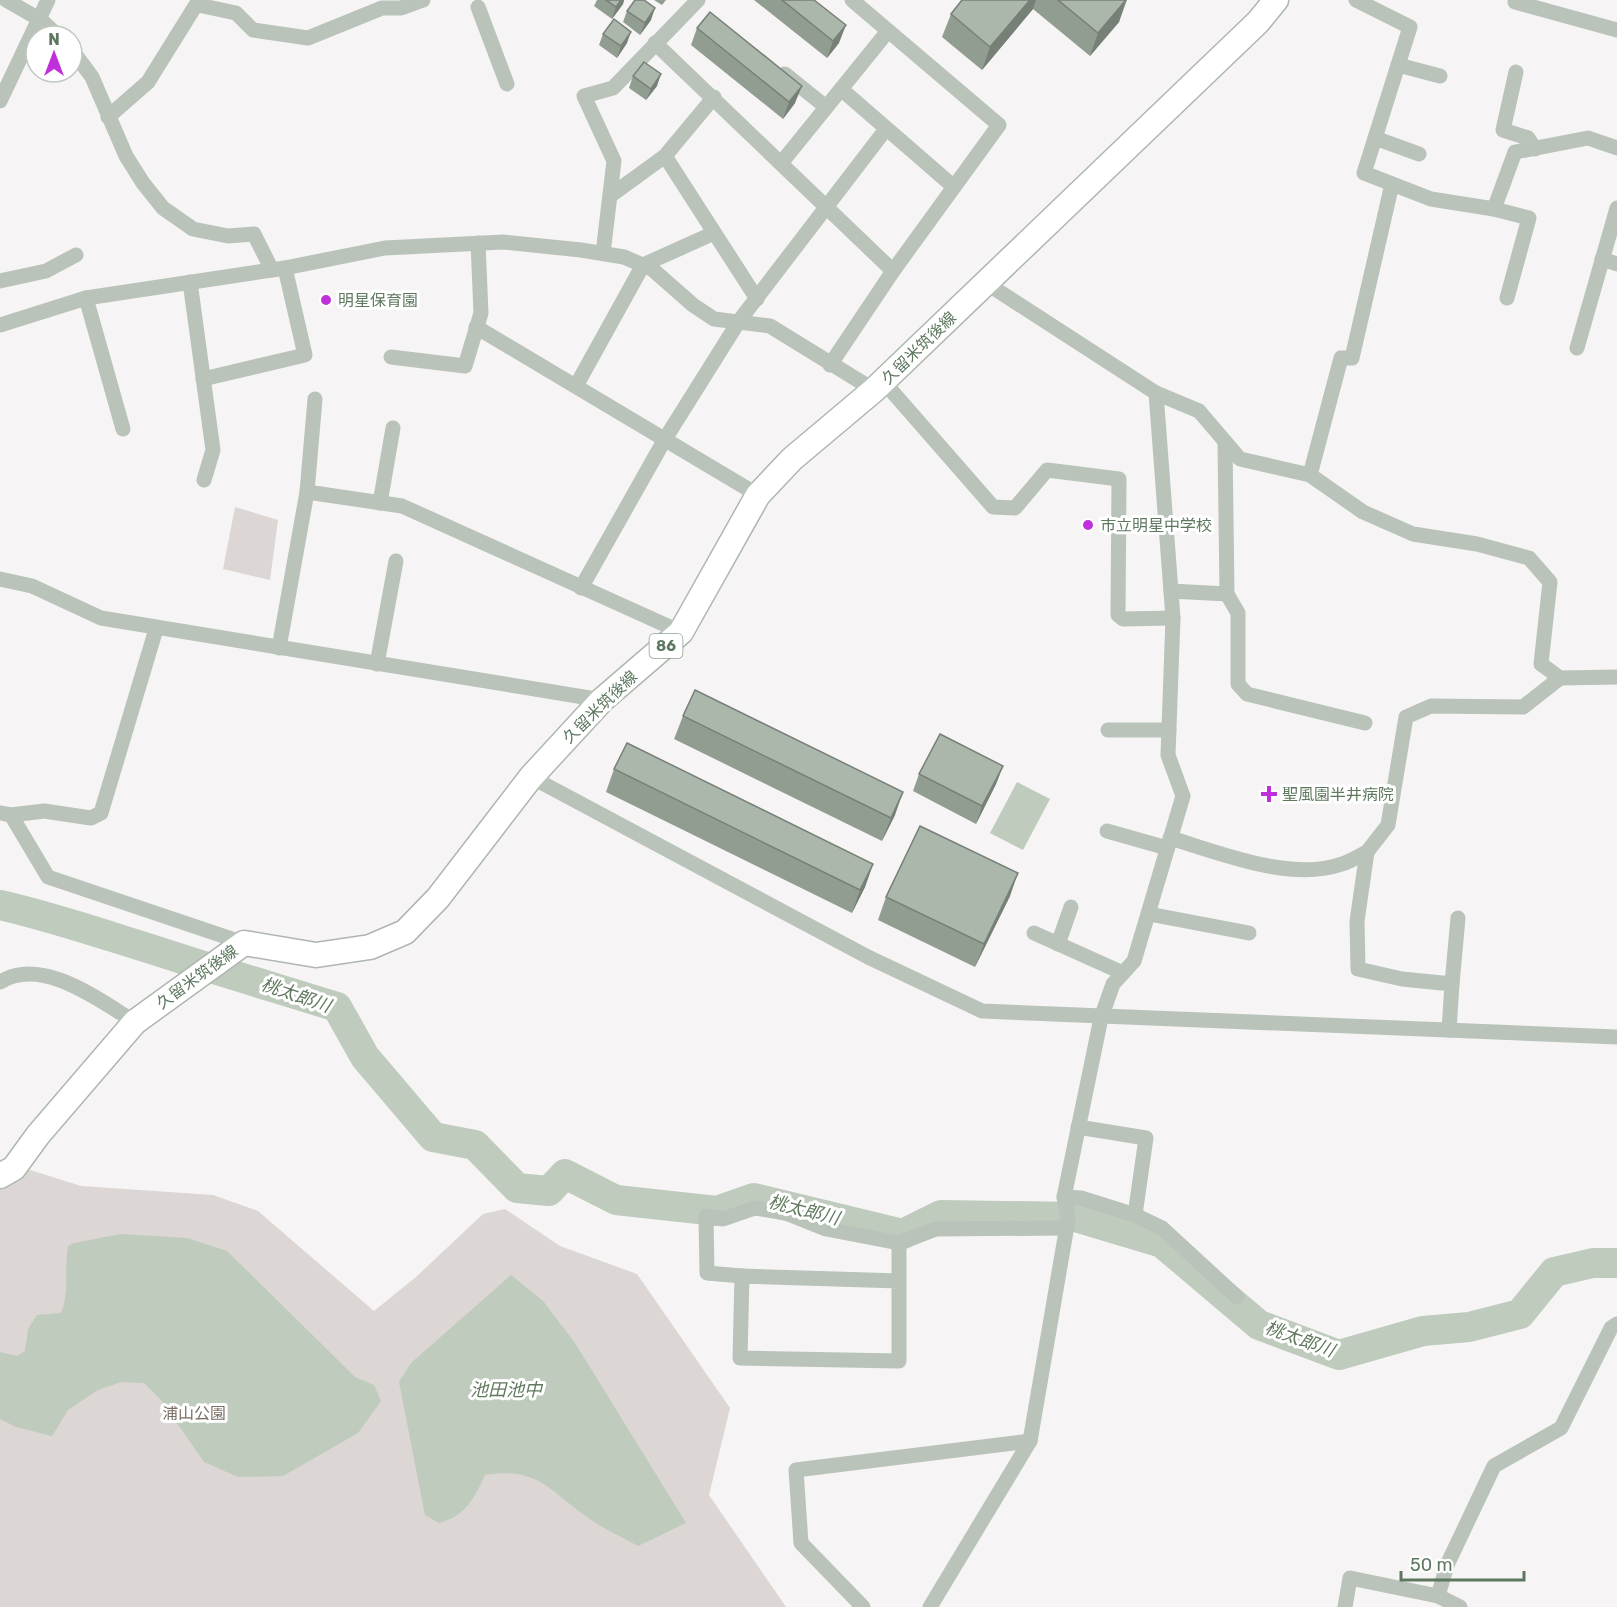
<svg xmlns="http://www.w3.org/2000/svg" width="1617" height="1607" viewBox="0 0 1617 1607" font-family="Rubik,'Noto Sans JP',sans-serif">
<style>
.green{fill:#dcd6d4}
.water{fill:#becbbd}
.lines{fill:none;stroke-linecap:round;stroke-linejoin:round}
.river{stroke:#becbbd;stroke-width:30}
.primary-casing{stroke:#aeb7ae;stroke-width:27}
.street{stroke:#b9c3ba;stroke-width:15}
.primary{stroke:#fff;stroke-width:24}
.wall{fill:#929d92}
.shaded-wall{fill:#778077}
.building{fill:#aab7aa;stroke:#778077;stroke-width:1.5}
.poi-dot{fill:#bf30dc;stroke:#fff;stroke-width:2}
.labels{text-anchor:middle;dominant-baseline:central;stroke-width:6;stroke-linejoin:round;paint-order:stroke}
.shield{fill:#fff;stroke:#8ea090;stroke-width:1.5}
.shield-label{font-size:15px;font-weight:bold;fill:#5e7860}
.poi-label{font-size:16px;fill:#5e7860;stroke:#fff;text-anchor:start}
.street-label{font-size:16px;fill:#5e7860;stroke:#fff}
.park-label{font-size:16px;fill:#7b6f66;stroke:#fff}
.water-label{font-size:18px;font-style:italic;fill:#61795e;stroke:#fff}
</style>
<rect width="100%" height="100%" fill="#f7f4f5"/>
<!-- green -->
<g class="green">
<path d="M235 507 278 520 270 580 223 569Z"/>
<path d="M27 1169 81 1186 213 1195 258 1211 374 1311 416 1277 483 1214 505 1209 560 1246 637 1274 730 1408 709 1495 786 1607H0V1184Z"/>
</g>
<!-- water -->
<g class="water">
<path d="M1017 782 1050 799 1023 850 990 833Z"/>
<path d="M121 1234 187 1238 227 1251 355 1377 374 1385 381 1401 358 1433 283 1476 238 1477 204 1462 161 1400 144 1383 121 1382 98 1390 68 1410 52 1436 16 1427 0 1419V1352L17 1356 25 1351 28 1329 37 1315 61 1313C70 1291 64 1269 68 1246L74 1243Z"/>
<path d="M511 1275 543 1301 575 1343 686 1523 638 1546C622 1537 605 1530 590 1519 550 1492 539 1466 485 1475 474 1498 466 1516 439 1523L425 1515 399 1382 411 1363Z"/>
</g>
<g class="lines">
<!-- river -->
<path class="river" d="M0 905C53 917 102 934 154 950 215 970 276 988 337 1007L365 1057 433 1137 475 1145 517 1188 549 1191 565 1174 616 1200 717 1211 754 1198 903 1234 941 1215 1075 1217 1162 1243 1259 1325 1339 1355 1423 1331 1469 1327 1520 1314 1554 1272 1593 1263H1617"/>
<!-- primary casing -->
<g class="primary-casing">
<path id="primary" d="M0 1176 14 1168 38 1135 135 1022 244 943 316 955 370 947 405 932 438 898 531 777 602 700 681 632 758 495 792 459 874 390 1258 22 1276 0"/>
</g>
<!-- street -->
<g class="street">
<path d="M6 0 41 20 58 36"/>
<path d="M1356 0 1410 27 1364 173 1431 199 1494 209 1515 152 1588 138 1617 148"/>
<path d="M1515 2 1617 30"/>
<path d="M198 5 236 13 253 30 308 38 382 8H401L423 0"/>
<path d="M478 7 507 84"/>
<path d="M655 43 893 271"/>
<path d="M72 50 92 77 126 156 143 183 163 208 193 229 228 236 254 234 272 270"/>
<path d="M1398 65 1440 76"/>
<path d="M1516 72 1503 130 1528 138 1535 149"/>
<path d="M785 74 826 107"/>
<path d="M841 89 954 187"/>
<path d="M714 97 665 156 757 299"/>
<path d="M0 101 48 0"/>
<path d="M108 117 148 82 199 0"/>
<path d="M1375 138 1419 154"/>
<path d="M782 162 888 31"/>
<path d="M610 196 665 156"/>
<path d="M1494 209 1529 218 1507 298"/>
<path d="M603 253 614 161 584 96 613 88 698 0"/>
<path d="M1602 259 1617 264"/>
<path d="M0 281 46 271 76 255"/>
<path d="M190 282 213 450 204 480"/>
<path d="M986 283 1156 393 1199 411 1240 459 1310 475 1363 512 1413 534 1477 544 1529 558 1550 582 1541 664 1560 678 1617 677"/>
<path d="M86 298 123 429"/>
<path d="M0 325 86 298 285 268 385 248 503 242 581 250 624 257 652 269 693 305 714 319 770 326 874 390"/>
<path d="M476 327 758 495"/>
<path d="M1577 348 1617 208"/>
<path d="M391 357 465 366 481 313 478 243"/>
<path d="M830 365 893 271 999 125 852 0"/>
<path d="M203 379 305 355 285 268"/>
<path d="M883 381 993 507 1015 508 1047 470 1119 479 1118 615 1123 619 1173 618"/>
<path d="M576 386 643 265 714 233"/>
<path d="M1310 475 1341 358H1352L1392 184"/>
<path d="M307 492 402 506 681 632"/>
<path d="M380 503 393 428"/>
<path d="M0 579 32 586 101 618 602 700"/>
<path d="M581 588 665 439 739 321 886 129"/>
<path d="M1171 591 1227 594 1225 442"/>
<path d="M1227 594 1238 613V684L1247 694 1365 723"/>
<path d="M279 648 307 492 315 399"/>
<path d="M377 664 396 561"/>
<path d="M1108 730H1169"/>
<path d="M531 777 868 957 982 1011 1617 1037"/>
<path d="M0 813 11 815 48 877 244 943"/>
<path d="M11 815 44 811 91 818 101 813 156 629"/>
<path d="M1107 831 1167 848"/>
<path d="M1170 838C1221 853 1290 882 1342 864 1351 861 1359 856 1367 852"/>
<path d="M1149 914 1249 933"/>
<path d="M1034 933 1123 973"/>
<path d="M1058 944 1071 907"/>
<path d="M0 982C42 956 99 1000 135 1022"/>
<path d="M1452 984 1458 918"/>
<path d="M1449 1030 1452 984 1402 979 1358 969 1357 921 1367 852 1388 825 1406 717 1431 706 1523 707 1560 678"/>
<path d="M1064 1197 1081 1198 1135 1215 1146 1138 1078 1127"/>
<path d="M1135 1215 1162 1228 1237 1297"/>
<path d="M742 1276 707 1273 706 1216 723 1219 755 1208 786 1213 826 1229 899 1243"/>
<path d="M899 1281 742 1276 740 1358 899 1361V1243L936 1229 1066 1228"/>
<path d="M1030 1441 1068 1220 1064 1197 1101 1018 1113 984 1134 961 1183 796 1168 755 1173 618 1156 393"/>
<path d="M863 1607 801 1543 796 1470 1030 1441 930 1607"/>
<path d="M1345 1607 1350 1578 1438 1596"/>
<path d="M1460 1607 1438 1596 1447 1565 1494 1466 1561 1428 1611 1328 1617 1324"/>
</g>
<!-- primary -->
<use href="#primary" class="primary"/>
</g>
<!-- wall -->
<g class="wall">
<path d="M597 0H624L623 4 612 19 594 6Z"/>
<path d="M654 0H666L662 5Z"/>
<path d="M754 0H814L839 43 827 58Z"/>
<path d="M962 0H1127L1119 22 1090 56 1033 9 982 70 942 37 951 14Z"/>
<path d="M627 11 651 20 640 35 623 22Z"/>
<path d="M697 28 795 103 783 119 691 45Z"/>
<path d="M603 34 627 43 617 58 599 45Z"/>
<path d="M633 76 657 86 646 100 629 88Z"/>
<path d="M683 716 895 815 882 841 674 739Z"/>
<path d="M1003 766 996 784 976 824 913 791 919 774Z"/>
<path d="M614 769 873 864 865 887 852 913 606 792Z"/>
<path d="M1010 896 975 967 878 920 886 897Z"/>
</g>
<!-- shaded-wall -->
<g class="shaded-wall">
<path d="M621 0H624L623 4 612 19 616 7Z"/>
<path d="M1030 0H1036L1033 9 982 70 990 47Z"/>
<path d="M1126 0 1119 22 1090 56 1098 33Z"/>
<path d="M655 8 651 20 640 35 645 23Z"/>
<path d="M846 25 839 43 827 58 833 41Z"/>
<path d="M631 32 627 43 617 58 621 46Z"/>
<path d="M661 74 657 86 646 100 651 89Z"/>
<path d="M802 86 795 103 783 119 789 102Z"/>
<path d="M1003 766 996 784 976 824 982 806Z"/>
<path d="M903 792 895 815 882 841 891 818Z"/>
<path d="M873 864 865 887 852 913 860 890Z"/>
<path d="M1018 873 1010 896 975 967 984 944Z"/>
</g>
<!-- building -->
<g class="building">
<path d="M606 0H621L616 7Z"/>
<path d="M635 0H644L655 8 645 23 627 11Z"/>
<path d="M782 0H814L846 25 833 41Z"/>
<path d="M962 0H1030L990 47 951 14Z"/>
<path d="M1058 0H1126L1098 33Z"/>
<path d="M710 12 802 86 789 102 697 28Z"/>
<path d="M614 19 631 32 621 46 603 34Z"/>
<path d="M644 62 661 74 651 89 633 76Z"/>
<path d="M695 690 903 792 891 818 683 716Z"/>
<path d="M940 734 1003 766 982 806 919 774Z"/>
<path d="M627 743 873 864 860 890 614 769Z"/>
<path d="M920 826 1018 873 984 944 886 897Z"/>
</g>
<!-- markers -->
<g class="poi-dot">
<circle cx="326" cy="300" r="6"/>
<circle cx="1088" cy="525" r="6"/>
<path d="M1266 785h6v6h6v6h-6v6h-6v-6h-6v-6h6z"/>
</g>
<g class="labels">
<!-- shield labels -->
<rect class="shield" x="649.5" y="634" width="33" height="24" rx="4.5"/>
<g class="shield-label">
<text x="666" y="646">86</text>
</g>
<!-- poi labels -->
<g class="poi-label">
<text x="338" y="300">明星保育園</text>
<text x="1100" y="525">市立明星中学校</text>
<text x="1282" y="794">聖風園半井病院</text>
</g>
<!-- street labels -->
<g class="street-label">
<text transform="translate(919 348) rotate(-44)">久留米筑後線</text>
<text transform="translate(600 707) rotate(-44)">久留米筑後線</text>
<text transform="translate(197 977) rotate(-36)">久留米筑後線</text>
</g>
<!-- park labels -->
<g class="park-label">
<text x="194" y="1413">浦山公園</text>
</g>
<!-- water labels -->
<g class="water-label">
<text transform="translate(296 995) rotate(19)">桃太郎川</text>
<text transform="translate(804 1210) rotate(14)">桃太郎川</text>
<text transform="translate(1300 1339) rotate(20)">桃太郎川</text>
<text x="506" y="1390">池田池中</text>
</g>
</g>
<!-- north arrow -->
<g transform="translate(54 54)"><circle r="28" fill="#ffffff" stroke="#bfc9bf" stroke-width="1.5"/>
<path d="M0-4.5L10 22L0 15L-10 22Z" fill="#bf30dc"/>
<text y="-9" font-size="16" font-weight="bold" text-anchor="middle" fill="#5e7860">N</text>
</g>
<!-- scale -->
<path d="M1401 1571v9h123v-9" fill="none" stroke="#5e7860" stroke-width="3"/>
<text x="1410" y="1571" font-size="18" fill="#5e7860" stroke="#ffffff" stroke-width="4.5" paint-order="stroke">50 m</text>
</svg>
